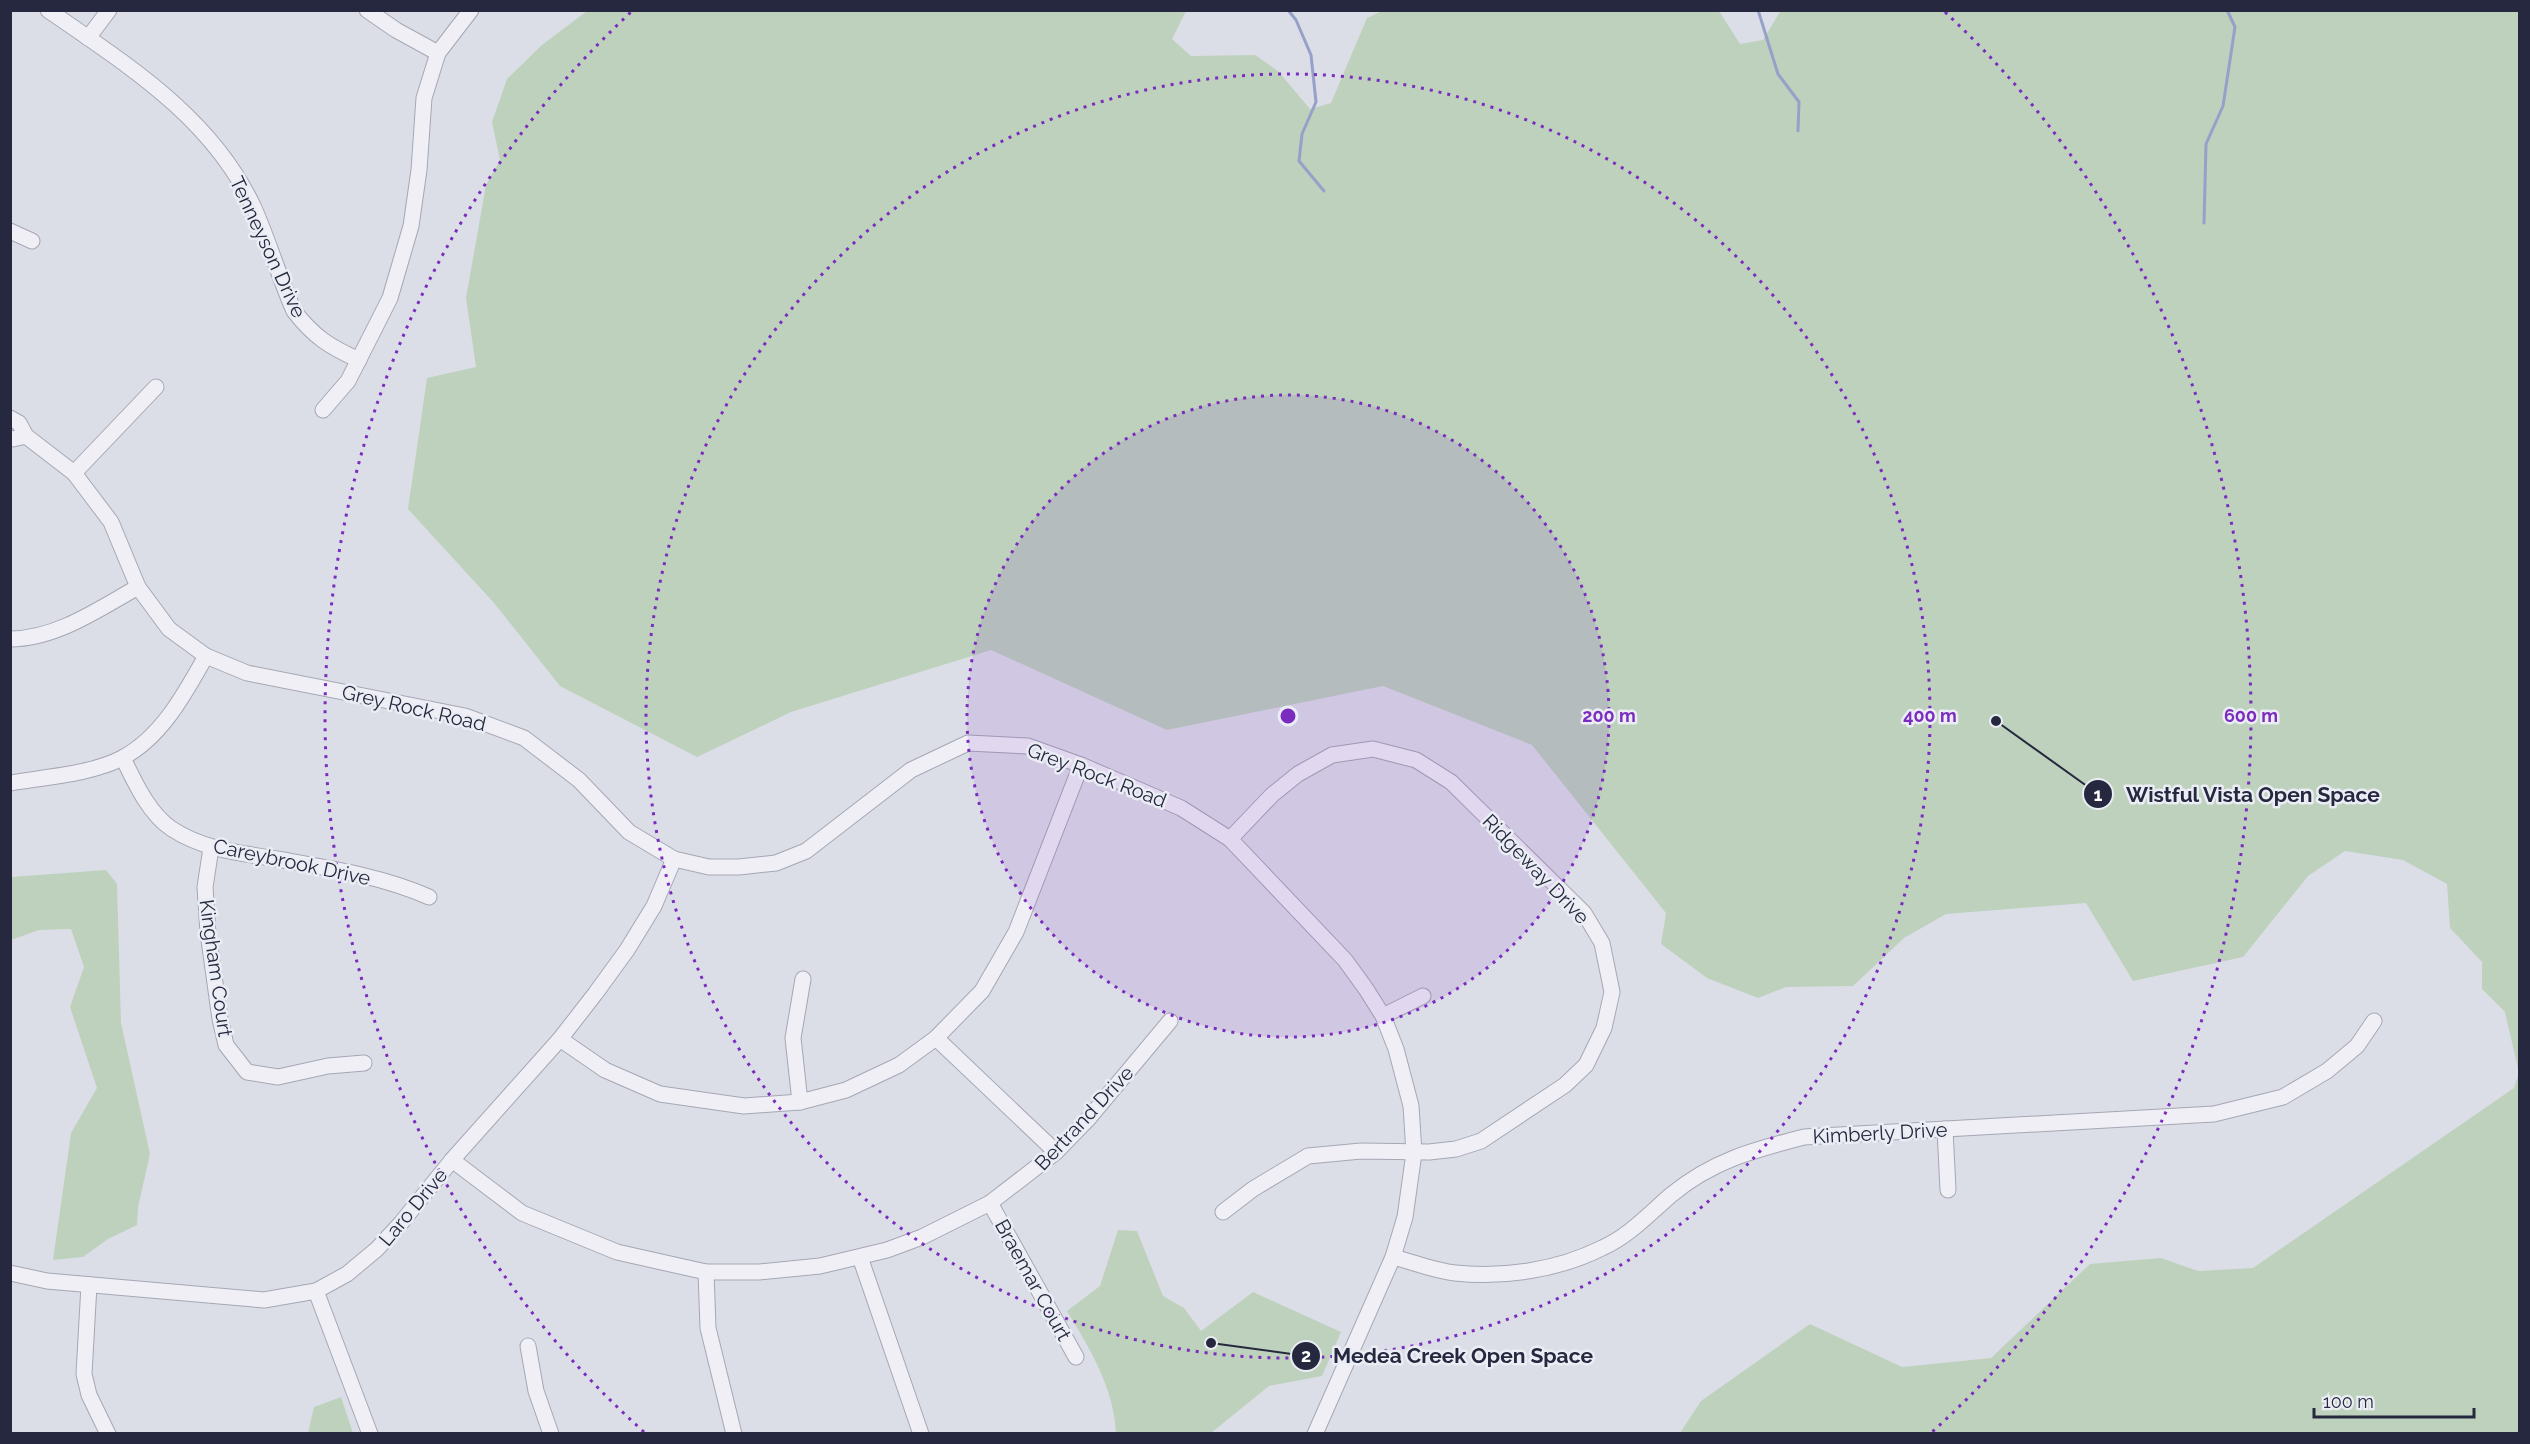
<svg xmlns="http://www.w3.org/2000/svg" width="2530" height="1444" viewBox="0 0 2530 1444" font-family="Raleway,sans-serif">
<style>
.green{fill:#bdd1bd}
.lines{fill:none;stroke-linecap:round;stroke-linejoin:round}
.stream{stroke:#95a1c9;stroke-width:3}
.minor-casing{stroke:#a5a7b4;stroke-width:17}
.minor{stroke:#efeff5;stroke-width:15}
.ring{fill:none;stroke:#7b2cbf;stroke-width:3;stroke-dasharray:3 6}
.labels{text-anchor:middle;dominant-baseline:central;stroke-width:5;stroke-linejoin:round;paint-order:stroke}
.street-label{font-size:20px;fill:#25283e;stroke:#ebedf5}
.centre{fill:#7b2cbf;stroke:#ebedf5;stroke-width:3}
.ring-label{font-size:18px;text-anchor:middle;font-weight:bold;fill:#7b2cbf;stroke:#ebedf5;stroke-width:5;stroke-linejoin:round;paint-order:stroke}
.leader{fill:none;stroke:#25283e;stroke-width:2}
.callout-dot{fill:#25283e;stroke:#ebedf5;stroke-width:2}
.mark-label{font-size:18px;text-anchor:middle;font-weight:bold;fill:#fff}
.callout-label{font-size:21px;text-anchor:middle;font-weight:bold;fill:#25283e;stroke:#ebedf5;stroke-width:5;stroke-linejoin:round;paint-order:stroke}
</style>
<rect width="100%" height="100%" fill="#dcdee7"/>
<!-- green -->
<g class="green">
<path d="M1781 10 2519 11V1433H1680L1701 1401 1810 1324 1902 1367 1991 1358 2090 1264 2161 1258 2198 1271 2253 1268 2514 1088 2519 1073 2505 1012 2482 989V962L2450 928 2447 884 2403 860 2345 851 2308 876 2243 957 2133 981 2086 903 1946 914 1904 938 1853 986 1786 987 1758 998 1707 978 1661 944 1666 913 1532 745 1383 686 1167 730 991 650 791 712 697 757 560 686 494 603 408 509 427 378 476 367 466 298 486 185 500 160 492 122 507 79 542 45 587 11H1186L1172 39 1191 56 1255 55 1278 71 1310 109 1331 103 1367 18 1382 11H1719L1740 44 1763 40Z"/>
<path d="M106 870 117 884 121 1023 150 1154 138 1207 137 1225 108 1239 83 1257 53 1260 71 1133 97 1088 70 1007 84 967 71 929 39 930 11 940V877Z"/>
<path d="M1118 1230 1137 1231 1163 1296 1184 1308 1201 1331 1253 1292 1341 1332 1322 1376 1269 1386 1211 1433H1116C1114 1388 1090 1349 1067 1311L1100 1286Z"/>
<path d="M341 1397 353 1433H308L314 1407Z"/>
</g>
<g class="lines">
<!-- stream -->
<g class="stream">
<path d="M1288 10 1296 20 1311 55 1316 102 1302 134 1299 161 1324 191"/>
<path d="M1758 10 1778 74 1799 102 1798 131"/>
<path d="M2204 223 2206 144 2223 106 2235 27 2227 10"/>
</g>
<!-- minor casing -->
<g class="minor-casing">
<g id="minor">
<path d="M48 10C127 65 212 117 254 208 269 242 279 277 294 311 314 337 330 347 359 360"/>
<path d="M367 10 396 30 438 53"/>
<path d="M88 38 109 10"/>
<path d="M10 231 32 241"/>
<path d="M323 410 348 381 390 298 411 226 419 170 424 98 438 53 471 10"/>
<path d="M10 418 19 423 26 436 74 473 111 522 138 587 169 629 206 656 247 673 465 716 524 738 579 780 629 832 674 859 709 867H739L776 863 806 851 911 770 968 743 1028 746 1081 765 1181 808 1230 839 1345 960 1366 989 1383 1016 1396 1049 1411 1106 1414 1153 1405 1217 1393 1257 1315 1434"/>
<path d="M10 438 13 439 26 436"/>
<path d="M74 473 156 387"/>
<path d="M10 639C56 639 99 609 138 587"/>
<path d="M123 758C134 781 149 814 172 829 204 850 241 853 277 859 328 868 382 876 429 897"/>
<path d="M10 783C45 777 92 774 122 758 162 737 185 693 206 656"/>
<path d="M211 848 205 887 208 933 220 1019 226 1045 247 1072 278 1077 328 1066 364 1063"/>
<path d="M1383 1016 1423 996"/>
<path d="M936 1038 1056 1152"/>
<path d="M560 1039 605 1070 660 1094 744 1106 800 1102 846 1090 899 1065 936 1038 982 991 1016 932 1081 765"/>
<path d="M800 1102 793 1038 803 979"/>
<path d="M1945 1129 1948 1190"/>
<path d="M452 1160 522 1213 617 1252 706 1272H759L820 1266 887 1250 922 1237 990 1203 1056 1152 1089 1118 1170 1021"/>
<path d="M990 1203 1076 1357"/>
<path d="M1223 1212 1253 1189 1308 1156 1361 1151 1429 1152 1456 1149 1481 1141 1565 1085 1586 1065 1604 1028 1612 992 1602 943 1584 913 1451 782 1416 760 1373 749 1332 755 1298 774 1272 795 1230 839"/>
<path d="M860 1257 921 1434"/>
<path d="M1393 1257C1413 1262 1435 1271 1455 1273 1504 1278 1558 1270 1602 1248 1629 1236 1649 1214 1671 1195 1712 1161 1753 1150 1804 1137L2214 1114 2283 1097 2327 1071 2357 1046 2374 1021"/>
<path d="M706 1272 708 1328 734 1434"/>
<path d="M10 1273 47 1281 264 1300 316 1291 347 1274 377 1249 401 1223 452 1160 560 1039 595 994 627 950 654 906 674 859"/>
<path d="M89 1285 84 1374 89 1395 108 1434"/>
<path d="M316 1291 370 1434"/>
<path d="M528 1346 536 1391 551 1434"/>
</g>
</g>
<!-- minor -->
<use href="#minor" class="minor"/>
</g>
<!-- distance rings -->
<circle cx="1288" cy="716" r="321" fill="#7b2cbf" fill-opacity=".12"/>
<g class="ring">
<circle cx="1288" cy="716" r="321"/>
<circle cx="1288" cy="716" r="642"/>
<path d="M644 1432A963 963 0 0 1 631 12M1945 12A963 963 0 0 1 1932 1432"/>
</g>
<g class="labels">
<!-- street labels -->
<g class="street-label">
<text transform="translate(268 247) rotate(65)">Tenneyson Drive</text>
<text transform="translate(414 708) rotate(13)">Grey Rock Road</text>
<text transform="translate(1097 775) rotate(21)">Grey Rock Road</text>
<text transform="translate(292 862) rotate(12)">Careybrook Drive</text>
<text transform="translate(1536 869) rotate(46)">Ridgeway Drive</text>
<text transform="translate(216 968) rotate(82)">Kingham Court</text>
<text transform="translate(1084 1118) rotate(-47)">Bertrand Drive</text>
<text transform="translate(1880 1133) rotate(-3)">Kimberly Drive</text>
<text transform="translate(413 1207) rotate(-50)">Laro Drive</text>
<text transform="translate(1033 1280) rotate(61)">Braemar Court</text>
</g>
</g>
<circle cx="1288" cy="716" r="9" class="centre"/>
<g class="ring-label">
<text x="1609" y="722">200 m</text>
<text x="1930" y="722">400 m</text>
<text x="2251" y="722">600 m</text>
</g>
<!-- callouts -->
<path class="leader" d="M1996 721L2098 794M1211 1343L1306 1356"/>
<g class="callout-dot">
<circle cx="1996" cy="721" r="6"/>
<circle cx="1211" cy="1343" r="6"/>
<circle cx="2098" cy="794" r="15"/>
<circle cx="1306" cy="1356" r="15"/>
</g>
<g class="mark-label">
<text x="2098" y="801">1</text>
<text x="1306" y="1362">2</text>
</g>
<g class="callout-label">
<text x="2253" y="802">Wistful Vista Open Space</text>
<text x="1463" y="1363">Medea Creek Open Space</text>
</g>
<!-- border -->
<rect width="2530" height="1444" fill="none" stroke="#25283e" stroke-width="24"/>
<!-- scale -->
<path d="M2314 1408v9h160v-9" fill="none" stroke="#25283e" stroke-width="3"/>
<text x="2323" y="1408" font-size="18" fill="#25283e" stroke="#ebedf5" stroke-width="4.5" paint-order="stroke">100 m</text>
</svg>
